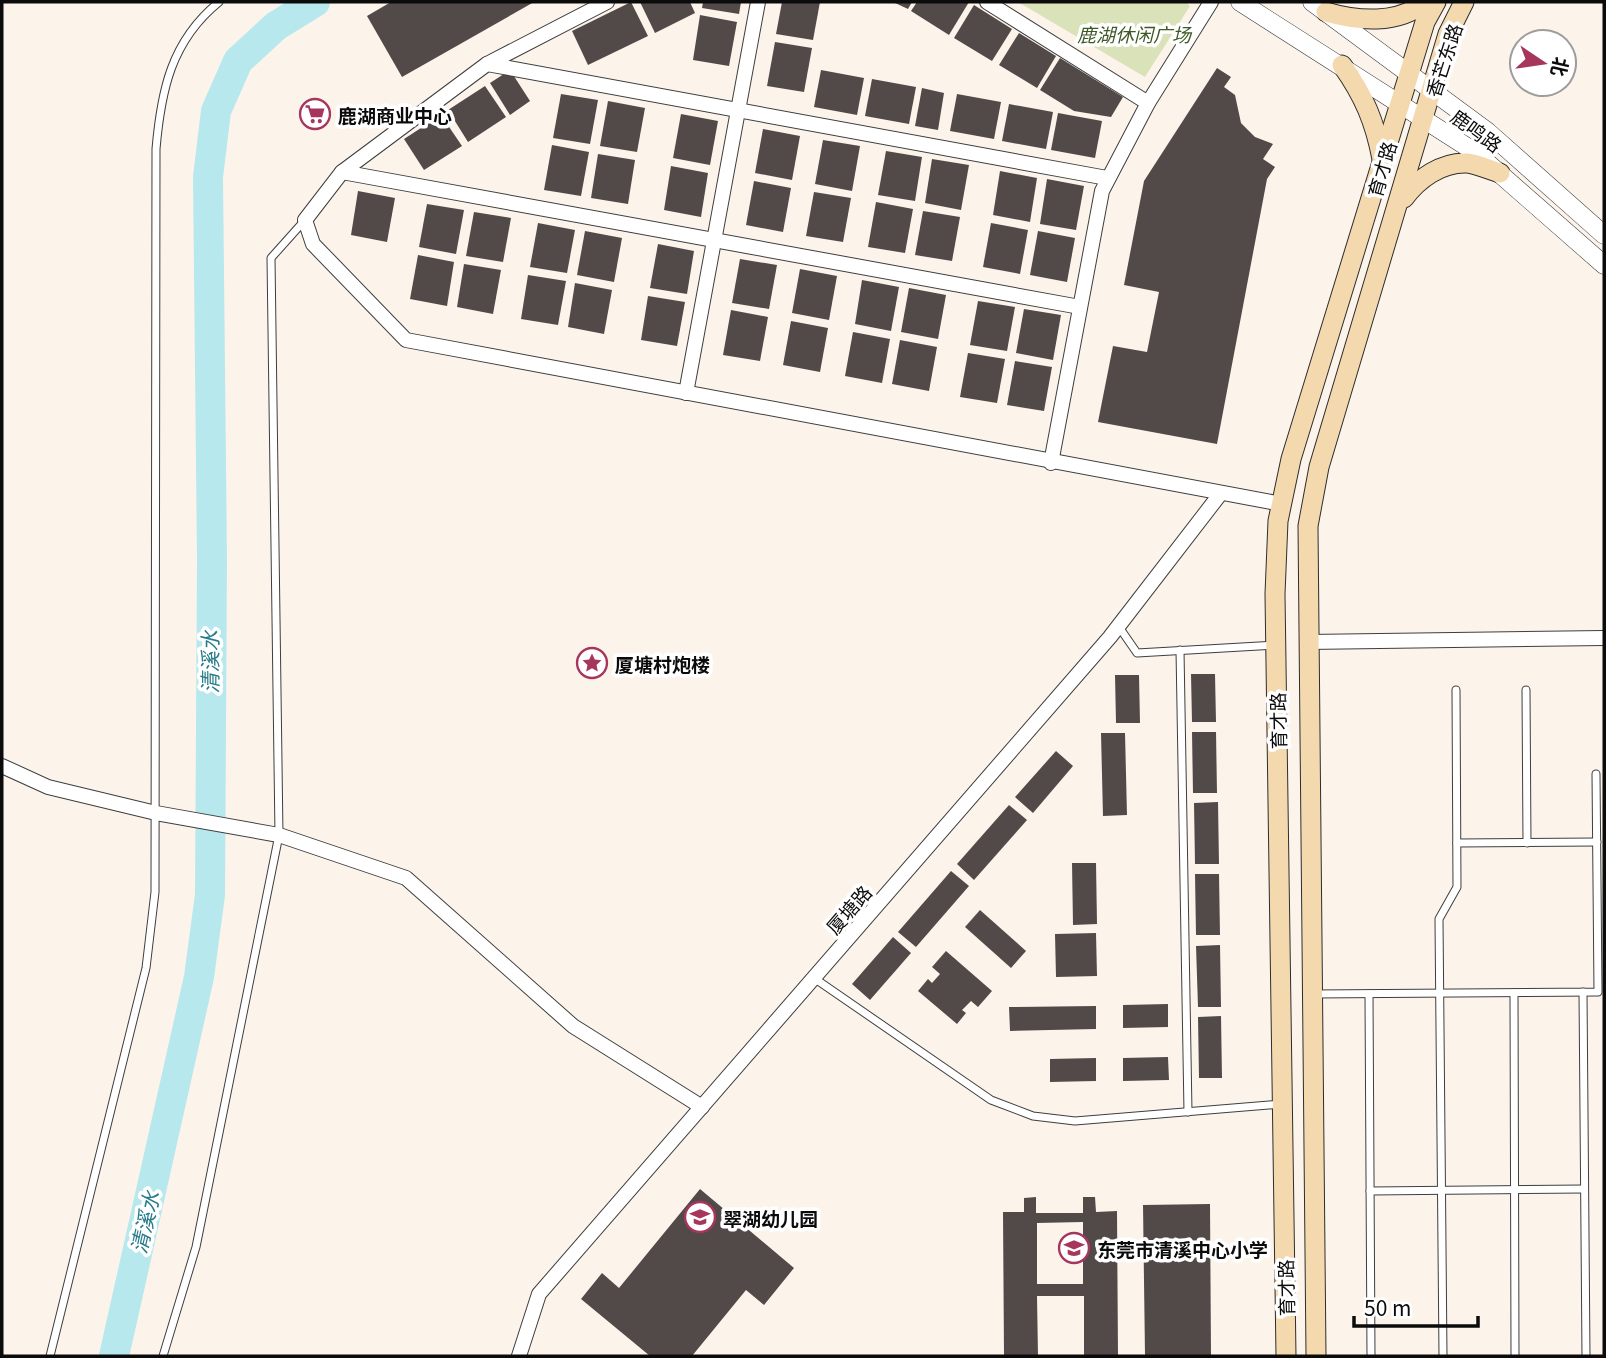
<svg xmlns="http://www.w3.org/2000/svg" width="1606" height="1358" viewBox="0 0 1606 1358" font-family="Georgia,'Noto Sans SC',serif">
<style>
.green{fill:#dae2ba}
.lines{fill:none;stroke-linecap:round;stroke-linejoin:round}
.river{stroke:#b7e8ed;stroke-width:30}
.building{fill:#524a49;fill-rule:evenodd}
.service-casing{stroke:#3e3e3e;stroke-width:9}
.minor-casing{stroke:#3e3e3e;stroke-width:16}
.tertiary-casing{stroke:#3e3e3e;stroke-width:19}
.secondary-casing{stroke:#2d2d2d;stroke-width:21}
.service{stroke:#fff;stroke-width:7}
.minor{stroke:#fff;stroke-width:14}
.tertiary{stroke:#fff;stroke-width:18}
.secondary{stroke:#f4d9af;stroke-width:19}
.labels{text-anchor:middle;dominant-baseline:central;stroke-width:7;stroke-linejoin:round;paint-order:stroke}
.park-label{font-size:19px;font-style:italic;fill:#3e5925;stroke:#fff}
.street-label{font-size:19px;fill:#0b0b0b;stroke:#fff}
.poi-label{font-size:19px;font-weight:bold;fill:#0b0b0b;stroke:#fff;text-anchor:start}
.water-label{font-size:21px;font-style:italic;fill:#267b8a;stroke:#fff}
</style>
<rect width="100%" height="100%" fill="#fcf4eb"/>
<!-- green -->
<path class="green" d="M1018 2H1186L1190 6 1145 77Z"/>
<g class="lines">
<!-- river -->
<path class="river" d="M114 1356 199 977 210 895 212 560 208 177 216 111 238 61 276 26 315 2"/>
</g>
<!-- building -->
<g class="building">
<path d="M391 2H534L402 77 367 16Z"/>
<path d="M631 2 648 36 588 65 572 31Z"/>
<path d="M640 2H690L695 13 655 33Z"/>
<path d="M703 2H741L739 14 702 8Z"/>
<path d="M782 2H820L813 40 776 34Z"/>
<path d="M893 2H912L908 9Z"/>
<path d="M917 2H969L949 35 911 11Z"/>
<path d="M974 5 1012 29 992 61 954 38Z"/>
<path d="M700 15 737 22 729 66 693 60Z"/>
<path d="M1019 33 1056 56 1037 88 999 65Z"/>
<path d="M775 42 812 48 804 92 767 86Z"/>
<path d="M1060 58 1123 97 1111 117 1074 111 1040 90Z"/>
<path d="M1217 68 1231 77 1224 87 1235 95 1241 123 1255 137 1273 144 1263 159 1275 167 1267 179 1217 444 1098 422 1113 346 1147 352 1159 292 1124 285 1144 181Z"/>
<path d="M510 70 530 101 510 115 490 83Z"/>
<path d="M821 70 864 78 857 115 814 107Z"/>
<path d="M872 79 916 87 909 124 865 116Z"/>
<path d="M485 86 506 117 468 142 448 110Z"/>
<path d="M922 88 944 93 938 130 915 126Z"/>
<path d="M561 94 598 100 590 144 553 138Z"/>
<path d="M957 94 1001 102 994 139 950 131Z"/>
<path d="M608 101 645 108 637 152 600 146Z"/>
<path d="M1009 104 1053 112 1046 149 1002 141Z"/>
<path d="M1058 113 1102 121 1095 158 1051 150Z"/>
<path d="M681 114 718 121 710 165 673 158Z"/>
<path d="M441 115 462 146 424 170 404 139Z"/>
<path d="M763 129 800 136 792 180 755 173Z"/>
<path d="M823 140 860 146 852 191 815 184Z"/>
<path d="M552 145 589 152 581 196 544 190Z"/>
<path d="M886 151 922 157 915 201 878 195Z"/>
<path d="M598 154 635 160 628 204 591 198Z"/>
<path d="M932 159 969 165 961 210 925 203Z"/>
<path d="M671 166 708 173 701 217 664 210Z"/>
<path d="M1000 171 1037 178 1030 222 993 215Z"/>
<path d="M1047 179 1084 186 1076 230 1040 224Z"/>
<path d="M754 181 791 188 783 232 746 225Z"/>
<path d="M358 191 395 198 387 242 351 235Z"/>
<path d="M814 192 851 198 843 242 806 236Z"/>
<path d="M876 202 913 209 905 253 868 247Z"/>
<path d="M427 204 464 210 456 254 419 247Z"/>
<path d="M923 211 960 217 952 261 915 255Z"/>
<path d="M474 212 511 218 503 262 466 256Z"/>
<path d="M538 223 575 230 567 273 530 267Z"/>
<path d="M991 223 1028 230 1020 274 983 267Z"/>
<path d="M585 231 622 238 614 282 577 275Z"/>
<path d="M1038 231 1075 238 1067 282 1030 275Z"/>
<path d="M658 244 694 251 687 294 650 288Z"/>
<path d="M418 255 454 262 447 306 410 299Z"/>
<path d="M740 259 777 265 769 309 732 303Z"/>
<path d="M464 264 501 270 493 314 457 307Z"/>
<path d="M800 269 837 276 829 320 792 313Z"/>
<path d="M528 275 566 281 558 325 521 319Z"/>
<path d="M862 280 899 287 891 331 855 324Z"/>
<path d="M575 283 612 290 604 334 568 327Z"/>
<path d="M909 288 946 295 938 339 901 332Z"/>
<path d="M648 296 685 302 677 346 641 340Z"/>
<path d="M978 301 1015 307 1007 351 970 345Z"/>
<path d="M1024 309 1061 315 1053 360 1016 353Z"/>
<path d="M731 310 768 317 760 361 723 355Z"/>
<path d="M791 321 828 328 820 372 783 365Z"/>
<path d="M853 332 890 339 882 383 845 376Z"/>
<path d="M900 340 937 347 929 391 892 384Z"/>
<path d="M968 353 1005 359 997 403 960 397Z"/>
<path d="M1015 361 1052 367 1044 411 1007 405Z"/>
<path d="M1191 674H1215L1216 722H1192Z"/>
<path d="M1115 675H1139L1140 723H1116Z"/>
<path d="M1192 732H1216L1217 793H1193Z"/>
<path d="M1101 733H1125L1127 815 1103 816Z"/>
<path d="M1056 751 1073 766 1033 813 1015 797Z"/>
<path d="M1218 802 1219 864H1195L1194 803Z"/>
<path d="M1009 805 1027 820 974 880 957 864Z"/>
<path d="M1072 863H1096L1097 924 1073 925Z"/>
<path d="M951 871 969 886 916 947 898 932Z"/>
<path d="M1195 874H1219L1220 935H1196Z"/>
<path d="M980 910 1026 951 1011 968 965 927Z"/>
<path d="M1096 933 1097 976 1056 977 1055 934Z"/>
<path d="M893 937 911 953 870 1000 852 984Z"/>
<path d="M1220 945 1221 1007H1198L1196 946Z"/>
<path d="M946 951 992 991 978 1007 971 1001 962 1010 966 1013 957 1024 918 991 928 979 932 983 940 974 932 967Z"/>
<path d="M1168 1004V1027L1123 1028V1005Z"/>
<path d="M1096 1006V1029L1010 1031 1009 1007Z"/>
<path d="M1221 1016 1222 1078H1199L1198 1017Z"/>
<path d="M1168 1057 1169 1080 1123 1081V1058Z"/>
<path d="M1096 1058V1081L1050 1082V1059Z"/>
<path d="M700 1189 794 1268 764 1305 746 1290 692 1356H650L581 1299 602 1273 619 1288Z"/>
<path d="M1036 1197V1213H1083V1197H1095L1096 1212 1117 1211 1118 1356H1084V1296H1037L1038 1356H1004L1003 1212H1024V1198ZM1083 1222V1284H1037V1223Z"/>
<path d="M1210 1204 1211 1356H1145L1143 1205Z"/>
</g>
<g class="lines">
<!-- service casing -->
<g class="service-casing">
<g id="service">
<path d="M1119 627 1137 653 1275 645"/>
<path d="M1180 650 1188 1112"/>
<path d="M1526 690 1527 843"/>
<path d="M1457 843 1597 842"/>
<path d="M814 978 991 1100 1033 1116 1075 1121 1281 1104"/>
<path d="M1583 992 1586 1356"/>
<path d="M1514 993 1515 1356"/>
<path d="M1313 994 1598 992 1596 774"/>
<path d="M1369 994 1371 1356"/>
<path d="M1370 1191 1584 1189"/>
<path d="M50 1356 146 968 155 892 156 149C161 91 171 41 219 2"/>
<path d="M163 1356 196 1247 279 835 271 258 305 220"/>
<path d="M1443 1356 1439 919 1457 887 1456 690"/>
</g>
</g>
<!-- minor casing -->
<g class="minor-casing">
<g id="minor">
<path d="M607 2 487 64 342 172 305 220 313 244 406 340 1282 504"/>
<path d="M987 2 1148 103"/>
<path d="M487 64 1107 178"/>
<path d="M342 172 1080 307"/>
<path d="M686 393 758 2"/>
<path d="M1051 463 1102 191 1148 103 1211 2"/>
<path d="M1307 642 1604 638"/>
<path d="M2 766 48 787 156 813 279 835 406 878 573 1026 702 1107"/>
<path d="M519 1356 539 1294 1110 637 1221 493"/>
</g>
</g>
<!-- tertiary casing -->
<g class="tertiary-casing">
<g id="tertiary">
<path d="M1240 2 1475 152 1604 265"/>
<path d="M1312 2 1488 132 1604 235"/>
</g>
</g>
<!-- secondary casing -->
<g class="secondary-casing">
<g id="secondary">
<path d="M1326 12C1357 21 1398 25 1425 2"/>
<path d="M1342 65C1364 96 1375 122 1382 159"/>
<path d="M1404 198C1418 179 1441 162 1467 163 1477 164 1490 170 1500 173"/>
<path d="M1286 1356 1275 594 1278 521 1291 459 1425 22 1436 2"/>
<path d="M1316 1356 1308 526 1319 467 1448 34 1464 2"/>
</g>
</g>
<!-- service -->
<use href="#service" class="service"/>
<!-- minor -->
<use href="#minor" class="minor"/>
<!-- tertiary -->
<use href="#tertiary" class="tertiary"/>
<!-- secondary -->
<use href="#secondary" class="secondary"/>
</g>
<!-- icons -->
<defs>
<g id="supermarket-ring" transform="scale(1.575)"><circle r="9.5" fill="#fff" stroke="#a7365c" stroke-width="1.5"/><path d="M-6-5.5h2.5l.6 2H6L4.5 2H-2.5L-4.4-4H-6ZM-1.5 3.2a1.3 1.3 0 1 0 .1 0ZM3 3.2a1.3 1.3 0 1 0 .1 0Z" fill="#a7365c"/></g>
<g id="sight-ring" transform="scale(1.575)"><circle r="9.5" fill="#fff" stroke="#a7365c" stroke-width="1.5"/><path d="M0-6L1.8-2.2L6-1.7L2.9 1.2L3.7 5.4L0 3.3L-3.7 5.4L-2.9 1.2L-6-1.7L-1.8-2.2Z" fill="#a7365c"/></g>
<g id="school-ring" transform="scale(1.575)"><circle r="9.5" fill="#fff" stroke="#a7365c" stroke-width="1.5"/><path d="M0-5L7-2L0 1L-7-2ZM-4 1L0 2.5L4 1V4Q0 6-4 4Z" fill="#a7365c"/></g>
</defs>
<g fill-rule="evenodd">
<use href="#supermarket-ring" x="315" y="114"/>
<use href="#sight-ring" x="592" y="663"/>
<use href="#school-ring" x="700" y="1217"/>
<use href="#school-ring" x="1074" y="1248"/>
</g>
<g class="labels">
<!-- park labels -->
<g class="park-label">
<text x="1134" y="33">鹿湖休闲广场</text>
</g>
<!-- street labels -->
<g class="street-label">
<text transform="translate(1443 60) rotate(-72)">香芒东路</text>
<text transform="translate(1477 130) rotate(36)">鹿鸣路</text>
<text transform="translate(1381 169) rotate(-74)">育才路</text>
<text transform="translate(1277 721) rotate(-91)">育才路</text>
<text transform="translate(848 909) rotate(-49)">厦塘路</text>
<text transform="translate(1285 1288) rotate(-91)">育才路</text>
</g>
<!-- poi labels -->
<g class="poi-label">
<text x="338" y="114">鹿湖商业中心</text>
<text x="615" y="663">厦塘村炮楼</text>
<text x="723" y="1217">翠湖幼儿园</text>
<text x="1097" y="1248">东莞市清溪中心小学</text>
</g>
<!-- water labels -->
<g class="water-label">
<text transform="translate(209 662) rotate(-90)">清溪水</text>
<text transform="translate(144 1222) rotate(-77)">清溪水</text>
</g>
</g>
<!-- border -->
<rect width="1606" height="1358" fill="none" stroke="#0b0b0b" stroke-width="7"/>
<!-- north arrow -->
<g transform="translate(1543 63) rotate(103)"><circle r="33" fill="#ffffff" stroke="#9d9d9d" stroke-width="2"/>
<path d="M0-5L12 26L0 18L-12 26Z" fill="#a7365c"/>
<text y="-10" font-size="19" font-weight="bold" text-anchor="middle" fill="#0b0b0b">北</text>
</g>
<!-- scale -->
<path d="M1354 1316v10h124v-10" fill="none" stroke="#0b0b0b" stroke-width="3.5"/>
<text x="1364" y="1316" font-size="21" fill="#0b0b0b" stroke="#ffffff" stroke-width="5" paint-order="stroke">50 m</text>
</svg>
